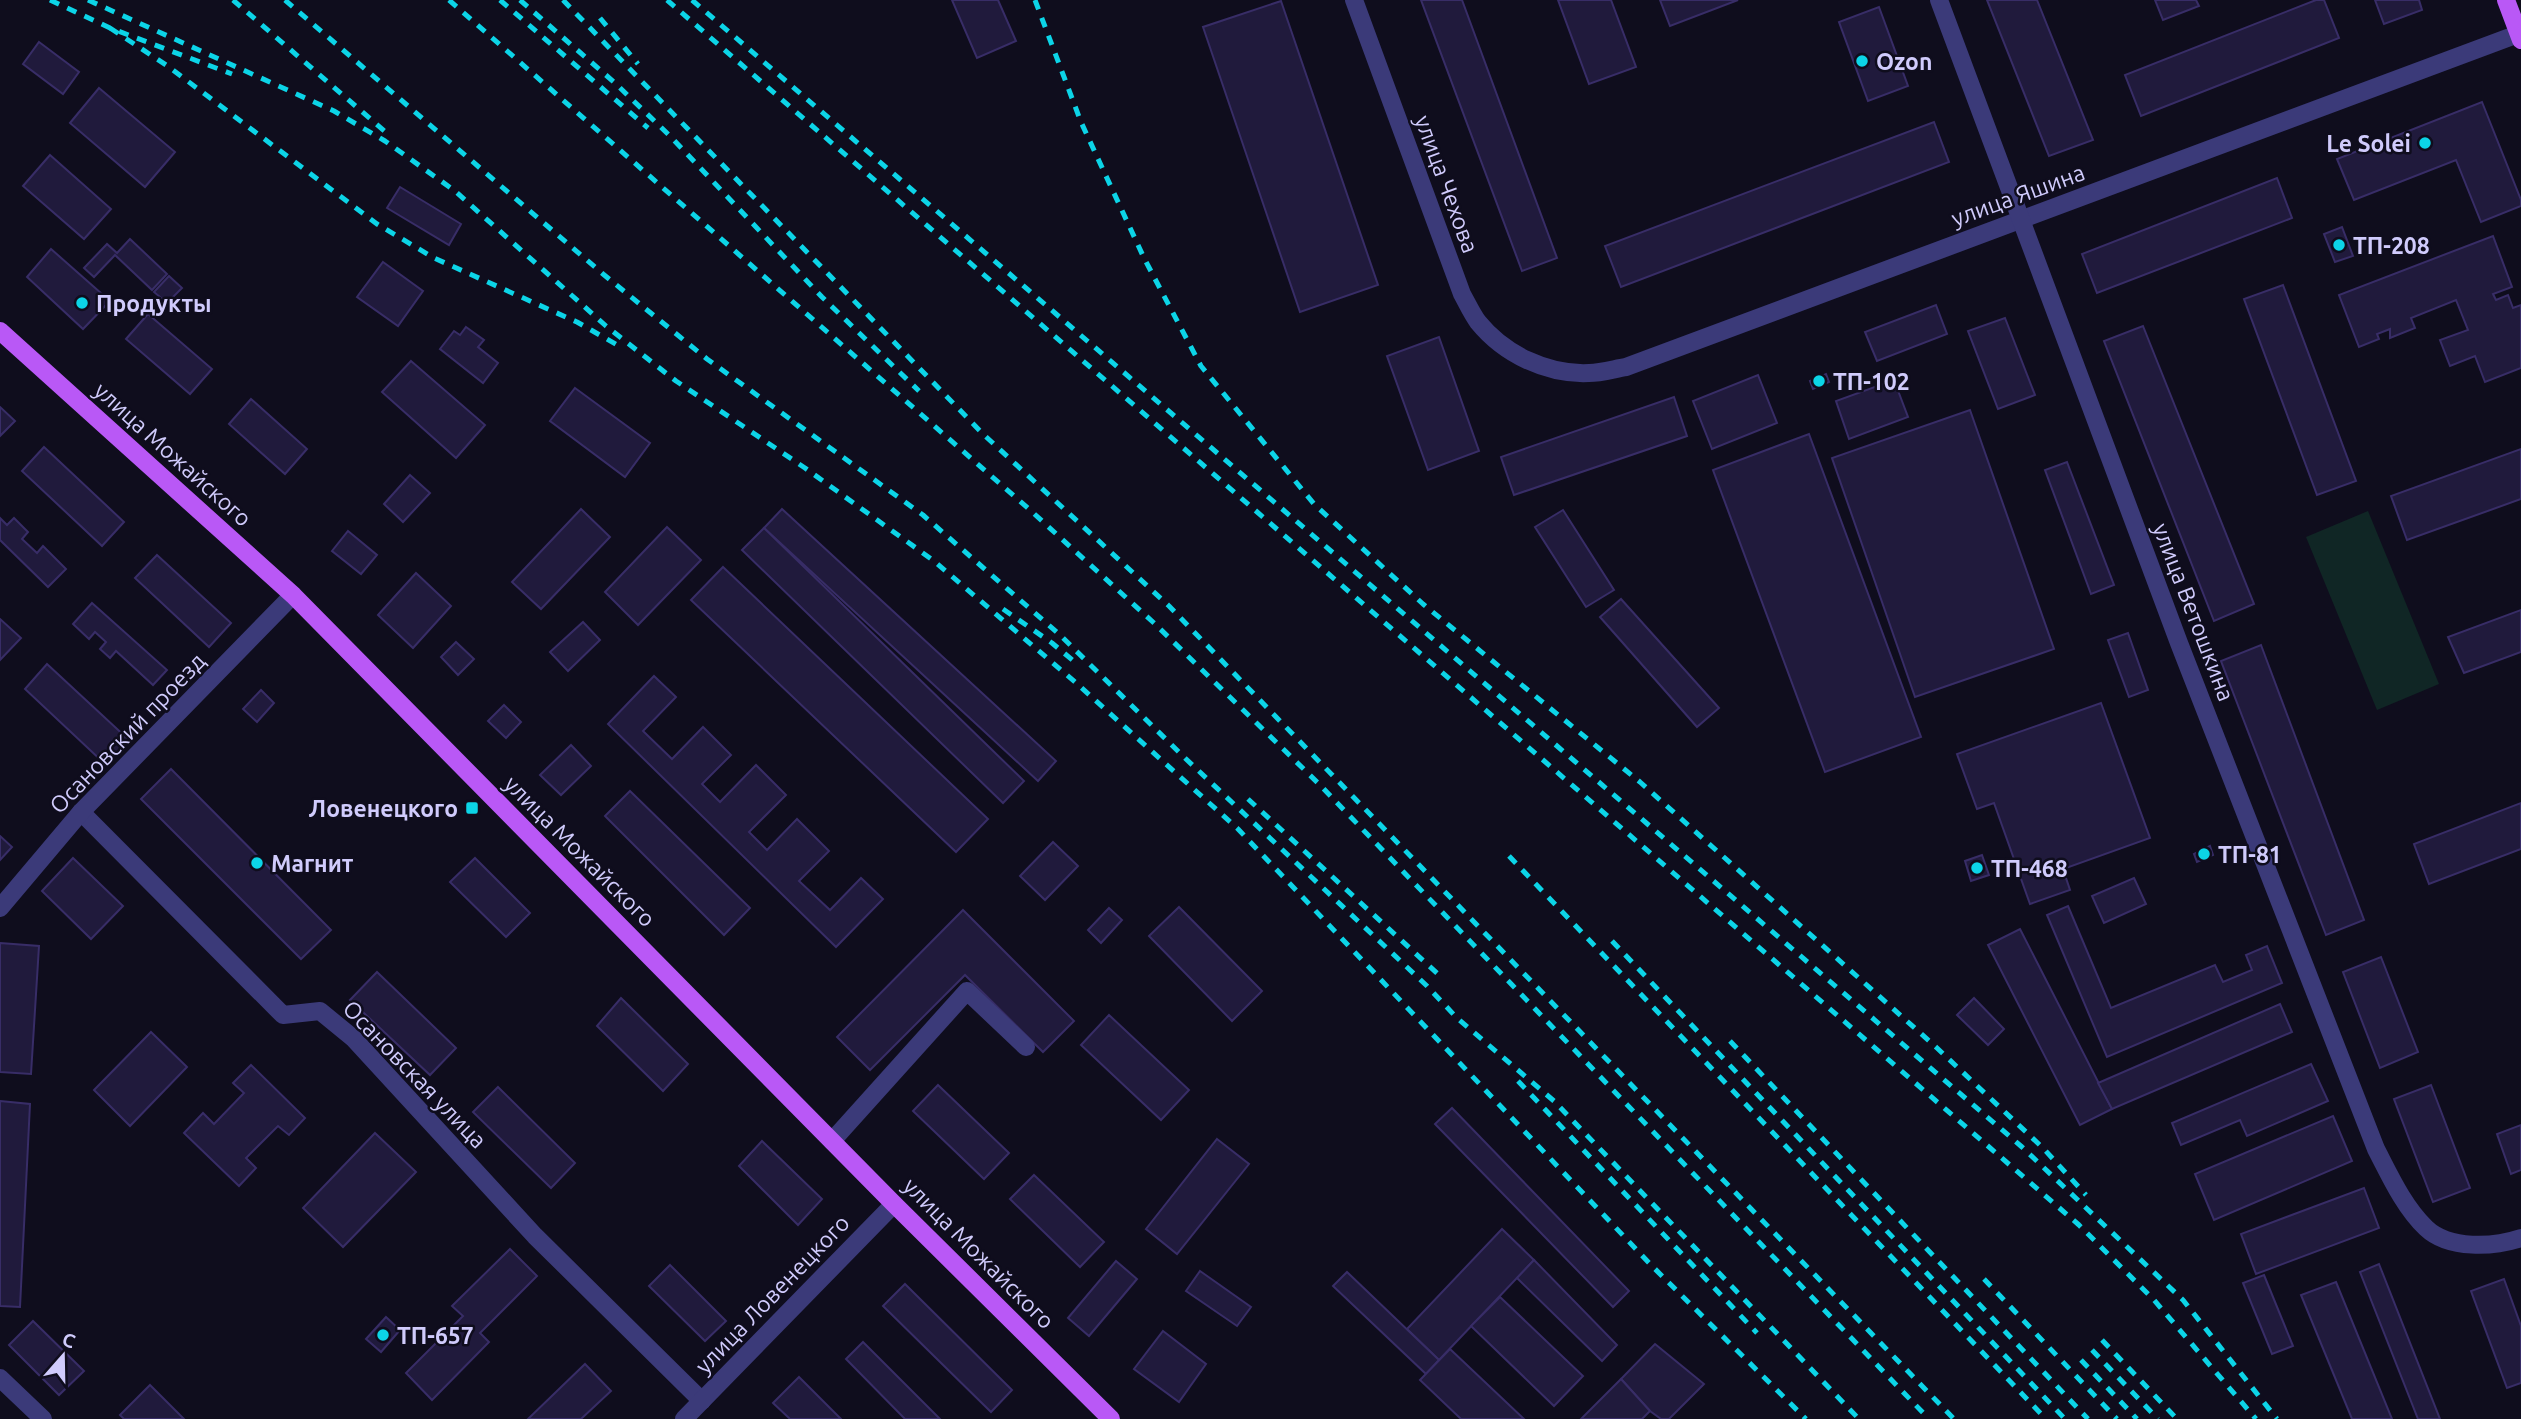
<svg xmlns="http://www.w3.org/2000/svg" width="2521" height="1419" viewBox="0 0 2521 1419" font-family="Ubuntu,sans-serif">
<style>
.green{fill:#102625}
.building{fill:#201a3c;stroke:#382d67;stroke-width:2}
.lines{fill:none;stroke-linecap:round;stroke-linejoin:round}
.minor{stroke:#3b3a79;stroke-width:18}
.major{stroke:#b958f6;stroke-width:18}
.rail{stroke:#0cd4e7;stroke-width:5;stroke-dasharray:10 9;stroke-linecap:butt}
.poi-dot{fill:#0cd4e7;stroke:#0f0d1d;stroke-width:2.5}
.labels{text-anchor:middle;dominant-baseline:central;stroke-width:5;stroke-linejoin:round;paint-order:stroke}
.poi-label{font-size:23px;font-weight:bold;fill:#d0cbfc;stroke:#0f0d1d;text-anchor:start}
.street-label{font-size:23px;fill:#d0cbfc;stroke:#0f0d1d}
</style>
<rect width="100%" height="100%" fill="#0f0d1d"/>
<!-- green -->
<path class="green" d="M2368 511 2439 684 2377 710 2306 537Z"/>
<!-- building -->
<g class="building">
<path d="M952 0H998L1016 41 977 58Z"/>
<path d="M1421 0H1462L1557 258 1522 271Z"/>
<path d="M1558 0H1611L1636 67 1589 84Z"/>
<path d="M1660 0H1738L1670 26Z"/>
<path d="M1987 0H2037L2093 140 2049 156Z"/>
<path d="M2155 0H2196L2199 6 2163 20Z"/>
<path d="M2316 0H2324L2339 38 2141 116 2125 75Z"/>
<path d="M2375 0H2419L2422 10 2384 24Z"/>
<path d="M1281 1 1378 285 1300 312 1203 27Z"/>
<path d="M1879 7 1908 86 1868 101 1839 22Z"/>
<path d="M39 42 79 72 63 94 23 64Z"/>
<path d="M99 88 175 152 145 187 70 123Z"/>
<path d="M2482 102 2521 200V206L2481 222 2456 160 2354 200 2337 159Z"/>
<path d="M1934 122 1949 162 1621 287 1605 246Z"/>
<path d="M50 155 111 209 84 239 23 186Z"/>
<path d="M2277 178 2292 218 2097 293 2082 254Z"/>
<path d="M400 187 461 224 449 245 387 208Z"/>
<path d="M2342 227 2353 256 2335 262 2324 234Z"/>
<path d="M2493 236 2512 287 2493 294 2496 300 2508 295 2513 308 2521 305V368L2485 382 2475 356 2450 366 2440 340 2468 330 2456 300 2411 318 2415 328 2390 338V329L2377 334 2379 339 2359 347 2339 295Z"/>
<path d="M130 239 167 274 152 290 115 255 94 277 84 268 107 244 117 253Z"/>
<path d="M51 249 110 301 83 329 27 277Z"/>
<path d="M383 262 423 291 398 326 357 297Z"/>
<path d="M169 276 182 288 167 303 154 292Z"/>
<path d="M2283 285 2356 481 2317 495 2244 299Z"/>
<path d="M1936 305 1947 334 1877 361 1865 332Z"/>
<path d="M148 314 212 369 190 394 126 339Z"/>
<path d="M2005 318 2035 395 1998 409 1968 331Z"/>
<path d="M2143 326 2254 604 2214 621 2104 341Z"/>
<path d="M466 327 484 340 478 347 498 363 483 383 440 349 454 331 460 335Z"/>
<path d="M1439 337 1479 451 1428 470 1387 356Z"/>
<path d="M411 361 485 425 456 458 382 392Z"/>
<path d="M1826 374 1829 382 1813 389 1810 381Z"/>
<path d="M1758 375 1777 423 1712 449 1693 401Z"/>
<path d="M1894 380 1908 417 1849 439 1836 401Z"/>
<path d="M575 388 650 443 625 477 550 421Z"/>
<path d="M1674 397 1687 436 1514 495 1501 457Z"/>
<path d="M251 399 307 449 285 474 229 424Z"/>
<path d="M0 407 15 421 0 436Z"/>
<path d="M1970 410 2054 649 1915 697 1832 458Z"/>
<path d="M1809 434 1921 737 1825 772 1713 470Z"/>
<path d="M44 447 124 522 102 546 22 471Z"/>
<path d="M2521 449V499L2407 540 2391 496Z"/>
<path d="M2067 462 2114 585 2091 594 2045 470Z"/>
<path d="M410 475 430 493 403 522 384 504Z"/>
<path d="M581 509 610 537 541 609 512 582Z"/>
<path d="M782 509 1056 761 1038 781 764 528Z"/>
<path d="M1563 510 1614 590 1586 607 1535 527Z"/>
<path d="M0 518 7 525 14 518 28 532 22 539 37 553 43 546 66 569 48 587 0 540Z"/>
<path d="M667 527 701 560 638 625 605 592Z"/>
<path d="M764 528 1024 781 1003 803 742 550Z"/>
<path d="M348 531 377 555 361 574 332 551Z"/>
<path d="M157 555 231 623 209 647 135 578Z"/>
<path d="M723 567 988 819 956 852 691 600Z"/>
<path d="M416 573 451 606 413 648 378 615Z"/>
<path d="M1621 599 1719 708 1697 727 1600 617Z"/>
<path d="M92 603 167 670 153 685 116 651 110 658 100 649 106 642 95 632 89 639 73 624Z"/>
<path d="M2521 610V652L2464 673 2448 637Z"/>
<path d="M0 619 21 638 0 660Z"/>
<path d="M583 622 600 640 568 671 550 652Z"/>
<path d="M2128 633 2148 690 2129 697 2108 640Z"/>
<path d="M456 642 474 659 458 675 441 657Z"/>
<path d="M2261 645 2364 920 2326 935 2221 661Z"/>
<path d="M47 664 129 740 106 765 25 689Z"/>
<path d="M654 676 676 697 643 731 672 759 703 727 731 755 702 784 720 802 756 765 786 795 749 832 767 850 797 819 829 851 799 881 830 910 861 878 883 899 836 947 608 724Z"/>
<path d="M261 690 274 703 257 722 243 709Z"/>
<path d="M2101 703 2150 838 2063 869 2070 890 2030 904 1994 803 1977 809 1957 754Z"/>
<path d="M504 705 521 722 506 738 488 721Z"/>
<path d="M571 745 591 766 561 795 540 775Z"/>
<path d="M171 769 331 930 301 959 141 799Z"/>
<path d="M630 791 750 908 724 935 605 816Z"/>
<path d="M2521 803V849L2429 884 2414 844Z"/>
<path d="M0 836 12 847 0 860Z"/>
<path d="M1053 842 1078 866 1045 900 1020 876Z"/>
<path d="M2210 846 2213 855 2197 862 2194 854Z"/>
<path d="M1982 855 1989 875 1971 881 1965 861Z"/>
<path d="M73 858 123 906 91 939 42 891Z"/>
<path d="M475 858 530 913 506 937 450 882Z"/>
<path d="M2134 878 2146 904 2104 923 2092 896Z"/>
<path d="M2068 906 2111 1008 2215 965 2223 982 2252 970 2246 955 2267 946 2282 983 2107 1057 2047 915Z"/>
<path d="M1179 907 1262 991 1232 1021 1149 936Z"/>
<path d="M1109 908 1122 920 1101 943 1088 930Z"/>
<path d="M963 910 1074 1021 1043 1052 965 975 870 1070 837 1037Z"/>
<path d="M2020 929 2112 1109 2080 1125 1988 945Z"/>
<path d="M0 943 39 946 31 1074 0 1072Z"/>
<path d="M2381 957 2418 1052 2380 1068 2343 972Z"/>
<path d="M377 972 456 1048 430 1075 350 1000Z"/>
<path d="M621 998 688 1064 663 1091 597 1026Z"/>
<path d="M1974 998 2004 1029 1988 1045 1957 1015Z"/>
<path d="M2280 1004 2292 1032 2112 1109 2098 1083Z"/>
<path d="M1109 1015 1189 1090 1161 1120 1081 1045Z"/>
<path d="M151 1032 187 1067 130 1126 94 1090Z"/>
<path d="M2311 1064 2328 1101 2247 1136 2240 1120 2181 1145 2172 1123Z"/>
<path d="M251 1065 305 1118 289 1135 278 1126 246 1158 256 1168 239 1186 184 1133 203 1113 214 1124 244 1093 233 1083Z"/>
<path d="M938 1085 1009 1153 984 1179 913 1111Z"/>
<path d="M2431 1085 2470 1188 2433 1202 2394 1099Z"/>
<path d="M498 1087 575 1163 551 1188 473 1112Z"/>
<path d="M0 1101 30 1104 20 1307 0 1306Z"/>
<path d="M1452 1108 1629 1291 1613 1307 1435 1124Z"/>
<path d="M2333 1116 2352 1161 2214 1220 2195 1174Z"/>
<path d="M2521 1125V1170L2511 1174 2497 1134Z"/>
<path d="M375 1133 416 1172 343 1247 303 1208Z"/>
<path d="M1217 1139 1249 1164 1177 1254 1146 1229Z"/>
<path d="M762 1141 822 1199 798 1225 739 1166Z"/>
<path d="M1034 1175 1104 1242 1080 1267 1010 1199Z"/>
<path d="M2364 1188 2379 1228 2256 1274 2241 1234Z"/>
<path d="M1502 1229 1534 1260 1439 1360 1407 1329Z"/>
<path d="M510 1249 537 1276 480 1333 489 1342 432 1400 406 1373 463 1316 452 1306Z"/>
<path d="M1534 1260 1617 1345 1602 1361 1517 1278Z"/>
<path d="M1116 1261 1137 1279 1089 1336 1068 1318Z"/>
<path d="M2379 1264 2440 1419H2418L2360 1272Z"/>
<path d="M670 1265 726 1321 705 1341 649 1286Z"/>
<path d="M1200 1271 1251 1307 1237 1326 1186 1291Z"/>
<path d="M1347 1272 1439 1360 1426 1374 1333 1286Z"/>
<path d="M2264 1275 2293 1346 2272 1354 2243 1283Z"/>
<path d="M2504 1279 2521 1326V1383L2507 1388 2471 1291Z"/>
<path d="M2336 1282 2392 1419H2352L2301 1295Z"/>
<path d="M905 1284 1012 1390 991 1412 883 1306Z"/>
<path d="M1500 1297 1583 1376 1554 1406 1471 1326Z"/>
<path d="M386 1317 400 1330 381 1352 366 1339Z"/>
<path d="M33 1321 84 1371 59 1395 9 1345Z"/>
<path d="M1163 1331 1206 1364 1179 1402 1134 1369Z"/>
<path d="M863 1342 940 1419H905L846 1359Z"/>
<path d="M1655 1344 1704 1384 1669 1419H1661L1650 1411 1621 1379Z"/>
<path d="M1450 1349 1524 1419H1461L1420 1380Z"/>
<path d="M585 1364 611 1391 581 1419H528Z"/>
<path d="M799 1377 841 1419H790L773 1403Z"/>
<path d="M1621 1379 1650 1411 1642 1419H1581Z"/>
<path d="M150 1385 184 1419H124L120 1415Z"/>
</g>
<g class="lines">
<!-- minor -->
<g class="minor">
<path d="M1354 0 1462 294C1467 303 1472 314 1478 322 1504 354 1547 375 1589 373 1601 373 1614 369 1626 367L2521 33"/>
<path d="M1939 0 2179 643 2376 1149C2390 1176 2404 1207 2426 1228 2449 1250 2494 1247 2521 1238"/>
<path d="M81 812 283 1015 320 1011 353 1038 535 1236 702 1401"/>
<path d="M0 908 81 812 293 595"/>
<path d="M832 1141 967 991 1026 1047"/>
<path d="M0 1378 43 1419"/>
<path d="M684 1419 894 1204"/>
</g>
<!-- major -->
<g class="major">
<path d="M2506 0 2521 40"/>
<path d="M0 331 293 595 894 1204 1111 1419"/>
</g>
<!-- rail -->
<g class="rail">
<path d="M50 0 110 28 232 74"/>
<path d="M88 0 334 111 385 141 455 191 606 326 676 381 805 468 934 561 1075 682 1238 829 1652 1266 1806 1419"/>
<path d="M233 0 389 135"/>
<path d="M285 0 603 274 707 359 923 515 1060 635 1186 759 1427 986 1457 1018 1554 1101 1859 1419"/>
<path d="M449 0 1030 510 1154 623 1320 785 1929 1419"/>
<path d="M500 0 648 128"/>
<path d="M520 0 615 83 671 137 822 297 919 391"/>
<path d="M563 0 983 434 1169 606 1954 1419"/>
<path d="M667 0 2079 1225 2154 1300 2256 1419"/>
<path d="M692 0 2022 1147 2183 1300 2277 1419"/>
<path d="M1035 0 1081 122 1144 258 1201 366 1314 504 1423 604 1640 782 1937 1048 2043 1148 2086 1195"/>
<path d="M600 18 638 64"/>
<path d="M110 28 169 67 377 224 434 258 577 322 619 346"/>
<path d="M1003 609 1052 643 1076 663"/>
<path d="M1248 799 1440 976"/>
<path d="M1509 856 2046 1419"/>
<path d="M1612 941 2065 1419"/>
<path d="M1730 1041 2088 1419"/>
<path d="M1518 1081 1757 1333"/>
<path d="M1984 1279 2117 1419"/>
<path d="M2102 1340 2177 1419"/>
<path d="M2092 1350 2158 1419"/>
<path d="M2081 1360 2137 1419"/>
</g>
</g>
<!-- markers -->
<g class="poi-dot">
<circle cx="1862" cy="61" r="7"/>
<circle cx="2425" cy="143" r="7"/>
<circle cx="2339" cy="245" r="7"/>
<circle cx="82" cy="303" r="7"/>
<circle cx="1819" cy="381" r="7"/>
<rect x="465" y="801" width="14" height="14" rx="3.5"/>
<circle cx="2204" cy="854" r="7"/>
<circle cx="257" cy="863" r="7"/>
<circle cx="1977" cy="868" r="7"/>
<circle cx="383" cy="1335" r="7"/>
</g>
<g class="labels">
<!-- poi labels -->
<g class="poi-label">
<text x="1876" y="61">Ozon</text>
<text x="2411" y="143" text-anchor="end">Le Solei</text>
<text x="2353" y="245">ТП-208</text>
<text x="96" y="303">Продукты</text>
<text x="1833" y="381">ТП-102</text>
<text x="458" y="808" text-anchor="end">Ловенецкого</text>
<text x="2218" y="854">ТП-81</text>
<text x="271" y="863">Магнит</text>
<text x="1991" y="868">ТП-468</text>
<text x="397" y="1335">ТП-657</text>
</g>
<!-- street labels -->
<g class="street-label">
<text transform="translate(1447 184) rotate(70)">улица Чехова</text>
<text transform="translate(2018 195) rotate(-20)">улица Яшина</text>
<text transform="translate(173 454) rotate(42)">улица Можайского</text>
<text transform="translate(2194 612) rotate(69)">улица Ветошкина</text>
<text transform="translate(127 733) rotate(-46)">Осановский проезд</text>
<text transform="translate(580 851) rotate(45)">улица Можайского</text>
<text transform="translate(415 1074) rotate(46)">Осановская улица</text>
<text transform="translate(979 1253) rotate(45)">улица Можайского</text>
<text transform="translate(772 1294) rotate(-46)">улица Ловенецкого</text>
</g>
</g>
<!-- north arrow -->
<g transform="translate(63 1356) rotate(20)" stroke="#0f0d1d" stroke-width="5" paint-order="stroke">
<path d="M0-5L12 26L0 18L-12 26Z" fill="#d0cbfc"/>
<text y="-10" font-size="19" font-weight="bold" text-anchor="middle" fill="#d0cbfc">С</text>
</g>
</svg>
